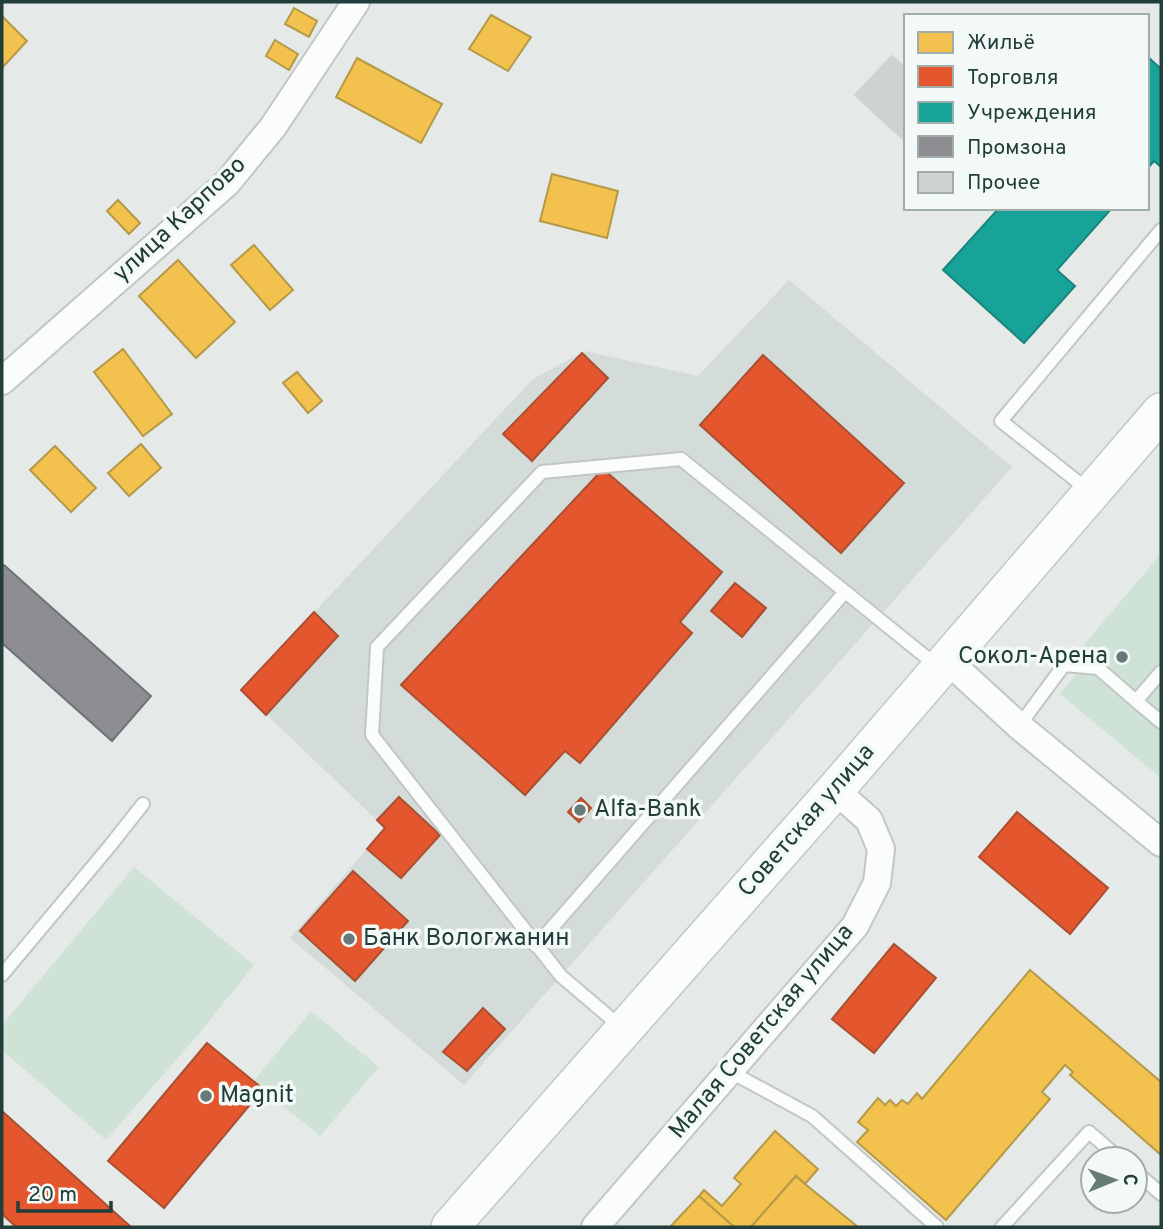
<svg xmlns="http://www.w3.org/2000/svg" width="1163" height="1229" viewBox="0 0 1163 1229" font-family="Overpass,sans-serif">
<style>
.built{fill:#d3dcd8}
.green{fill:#cee3d6}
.homes{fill:#f2c14e;stroke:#b49a48;stroke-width:2}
.shops{fill:#e4572e;stroke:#aa5032;stroke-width:2}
.public{fill:#17a398;stroke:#1a857c;stroke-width:2}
.industry{fill:#8d8d92;stroke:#6d7578;stroke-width:2}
.building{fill:#ced3d1;stroke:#ced3d1;stroke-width:2}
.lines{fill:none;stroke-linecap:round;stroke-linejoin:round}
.service-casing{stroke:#c2c7c5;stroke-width:16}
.minor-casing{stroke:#c2c7c5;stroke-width:30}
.secondary-casing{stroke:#c1c8c6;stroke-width:40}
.service{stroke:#fbfcfc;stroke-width:12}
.minor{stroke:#fbfcfc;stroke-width:26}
.secondary{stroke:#fbfcfc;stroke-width:37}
.poi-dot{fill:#667a77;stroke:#f3f9f7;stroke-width:2.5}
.labels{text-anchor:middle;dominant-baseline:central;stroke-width:7;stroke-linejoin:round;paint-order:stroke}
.street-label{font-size:24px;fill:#223e3a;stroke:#f3f9f7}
.poi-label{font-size:24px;fill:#223e3a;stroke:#f3f9f7;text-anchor:start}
</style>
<rect width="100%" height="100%" fill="#e5eae8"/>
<!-- built -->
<path class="built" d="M789 280 1012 467 464 1085 290 938 385 828 241 690 533 379 585 351 698 376Z"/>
<!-- green -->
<g class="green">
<path d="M1161 554V778L1060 694 1083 666 1081 648Z"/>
<path d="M134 867 254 965 197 1036 106 1140 2 1050V1025Z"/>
<path d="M311 1011 379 1067 320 1136 253 1082Z"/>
</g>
<!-- homes -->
<g class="homes">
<path d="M294 8 317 21 309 37 285 24Z"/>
<path d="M491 15 531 37 508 71 469 49Z"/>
<path d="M2 16 27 41 2 68Z"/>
<path d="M275 40 298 54 289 70 266 56Z"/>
<path d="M357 58 442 104 421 143 336 97Z"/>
<path d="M552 174 618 191 607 238 540 221Z"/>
<path d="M118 200 140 223 129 234 107 211Z"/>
<path d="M254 245 293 290 270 310 231 265Z"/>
<path d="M178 260 235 322 196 358 139 296Z"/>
<path d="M123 349 172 414 143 436 94 372Z"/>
<path d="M297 372 322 401 308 413 283 383Z"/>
<path d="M141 444 161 468 129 496 108 473Z"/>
<path d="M55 446 96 488 71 512 30 470Z"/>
<path d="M1030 970 1161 1082V1155L1070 1075 1073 1072 1065 1065 1042 1092 1050 1099 946 1220 857 1142 868 1130 858 1122 878 1098 885 1105 890 1100 896 1106 902 1100 908 1104 917 1093 922 1099Z"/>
<path d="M775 1131 818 1169 805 1184 796 1176 751 1227H734L699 1196 704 1190 722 1206 741 1184 734 1178Z"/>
<path d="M796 1176 805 1184 858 1227H751Z"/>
<path d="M699 1196 734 1227H670Z"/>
</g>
<!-- shops -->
<g class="shops">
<path d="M582 353 608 378 532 461 503 434Z"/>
<path d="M763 355 904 483 841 553 700 425Z"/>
<path d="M603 469 722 572 680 622 692 633 580 763 565 751 525 795 401 685Z"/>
<path d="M735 583 766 608 742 637 711 611Z"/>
<path d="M314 612 338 636 266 715 241 690Z"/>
<path d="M399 797 440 835 401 878 367 849 385 828 377 820Z"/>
<path d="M581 798 591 808 579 822 568 812Z"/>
<path d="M1017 812 1108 888 1070 934 979 857Z"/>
<path d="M353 871 408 921 355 981 300 931Z"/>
<path d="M894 944 936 978 874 1053 832 1019Z"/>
<path d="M483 1008 505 1029 467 1071 443 1052Z"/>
<path d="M207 1043 263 1089 164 1208 108 1161Z"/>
<path d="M2 1111 12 1120 131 1227H16L2 1214Z"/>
</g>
<!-- public -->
<g class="public">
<path d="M1147 56 1161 69V167L1154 161 1147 169Z"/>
<path d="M999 208H1112L1057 270 1075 286 1024 343 943 270Z"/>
</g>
<!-- industry -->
<path class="industry" d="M4 565 151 696 112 741 2 643V567Z"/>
<!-- building -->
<path class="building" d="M892 56 904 67 906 65V142L855 95Z"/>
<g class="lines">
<!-- service casing -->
<g class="service-casing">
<g id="service">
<path d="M1088 490 1001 421 1161 230"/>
<path d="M1161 672 1136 701 1161 722"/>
<path d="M1019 726 1064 665 1098 668 1136 701"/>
<path d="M536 946 845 592"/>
<path d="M2 975 109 847 143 804"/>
<path d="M621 1027 561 976 372 735 377 647 542 472 681 459 937 666"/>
<path d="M729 1071 812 1116 937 1227"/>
<path d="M1135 1171 1161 1194"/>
<path d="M1002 1227 1089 1132 1120 1159"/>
</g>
</g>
<!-- minor casing -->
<g class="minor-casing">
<g id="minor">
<path d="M2 381 227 183 273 127 356 2"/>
<path d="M947 660 1019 726 1161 843"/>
<path d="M595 1227 855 926 877 883 881 849 869 820 835 790"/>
</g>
</g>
<!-- secondary casing -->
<g class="secondary-casing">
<path id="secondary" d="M450 1227 835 790 1161 412"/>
</g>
<!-- service -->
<use href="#service" class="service"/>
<!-- minor -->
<use href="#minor" class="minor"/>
<!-- secondary -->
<use href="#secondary" class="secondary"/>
</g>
<!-- markers -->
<g class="poi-dot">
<circle cx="1122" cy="657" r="7"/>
<circle cx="580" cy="810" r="7"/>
<circle cx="349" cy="939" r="7"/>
<circle cx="206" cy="1096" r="7"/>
</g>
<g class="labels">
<!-- street labels -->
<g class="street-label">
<text transform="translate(180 220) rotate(-43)">улица Карпово</text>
<text transform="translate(807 821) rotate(-49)">Советская улица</text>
<text transform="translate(762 1032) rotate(-50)">Малая Советская улица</text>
</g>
<!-- poi labels -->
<g class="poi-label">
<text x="1108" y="657" text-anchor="end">Сокол-Арена</text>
<text x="594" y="810">Alfa-Bank</text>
<text x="363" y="939">Банк Вологжанин</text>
<text x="220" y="1096">Magnit</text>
</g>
</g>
<!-- border -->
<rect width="1163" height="1229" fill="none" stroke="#223e3a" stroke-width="7"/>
<!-- legend -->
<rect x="904" y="14" width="245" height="196" fill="#f3f9f7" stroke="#9faeab" stroke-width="2"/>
<rect x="918" y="32" width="35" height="21" fill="#f2c14e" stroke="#9faeab" stroke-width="2"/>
<text x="967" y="49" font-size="21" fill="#223e3a">Жильё</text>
<rect x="918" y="66" width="35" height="21" fill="#e4572e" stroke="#9faeab" stroke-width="2"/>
<text x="967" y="84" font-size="21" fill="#223e3a">Торговля</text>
<rect x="918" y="102" width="35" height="21" fill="#17a398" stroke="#9faeab" stroke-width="2"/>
<text x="967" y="119" font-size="21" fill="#223e3a">Учреждения</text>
<rect x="918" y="136" width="35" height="21" fill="#8d8d92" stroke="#9faeab" stroke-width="2"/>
<text x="967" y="154" font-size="21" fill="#223e3a">Промзона</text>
<rect x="918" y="172" width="35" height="21" fill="#ced3d1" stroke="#9faeab" stroke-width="2"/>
<text x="967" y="189" font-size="21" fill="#223e3a">Прочее</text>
<!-- north arrow -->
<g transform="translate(1114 1180) rotate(89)"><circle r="33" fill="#f3f9f7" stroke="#9faeab" stroke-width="2"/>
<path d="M0-5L12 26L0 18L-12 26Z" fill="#667a77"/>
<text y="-10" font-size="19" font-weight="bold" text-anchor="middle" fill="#223e3a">С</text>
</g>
<!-- scale -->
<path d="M18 1201v10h93v-10" fill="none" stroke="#223e3a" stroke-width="3.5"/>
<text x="28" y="1201" font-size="21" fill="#223e3a" stroke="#f3f9f7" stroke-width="5" paint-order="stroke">20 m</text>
</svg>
